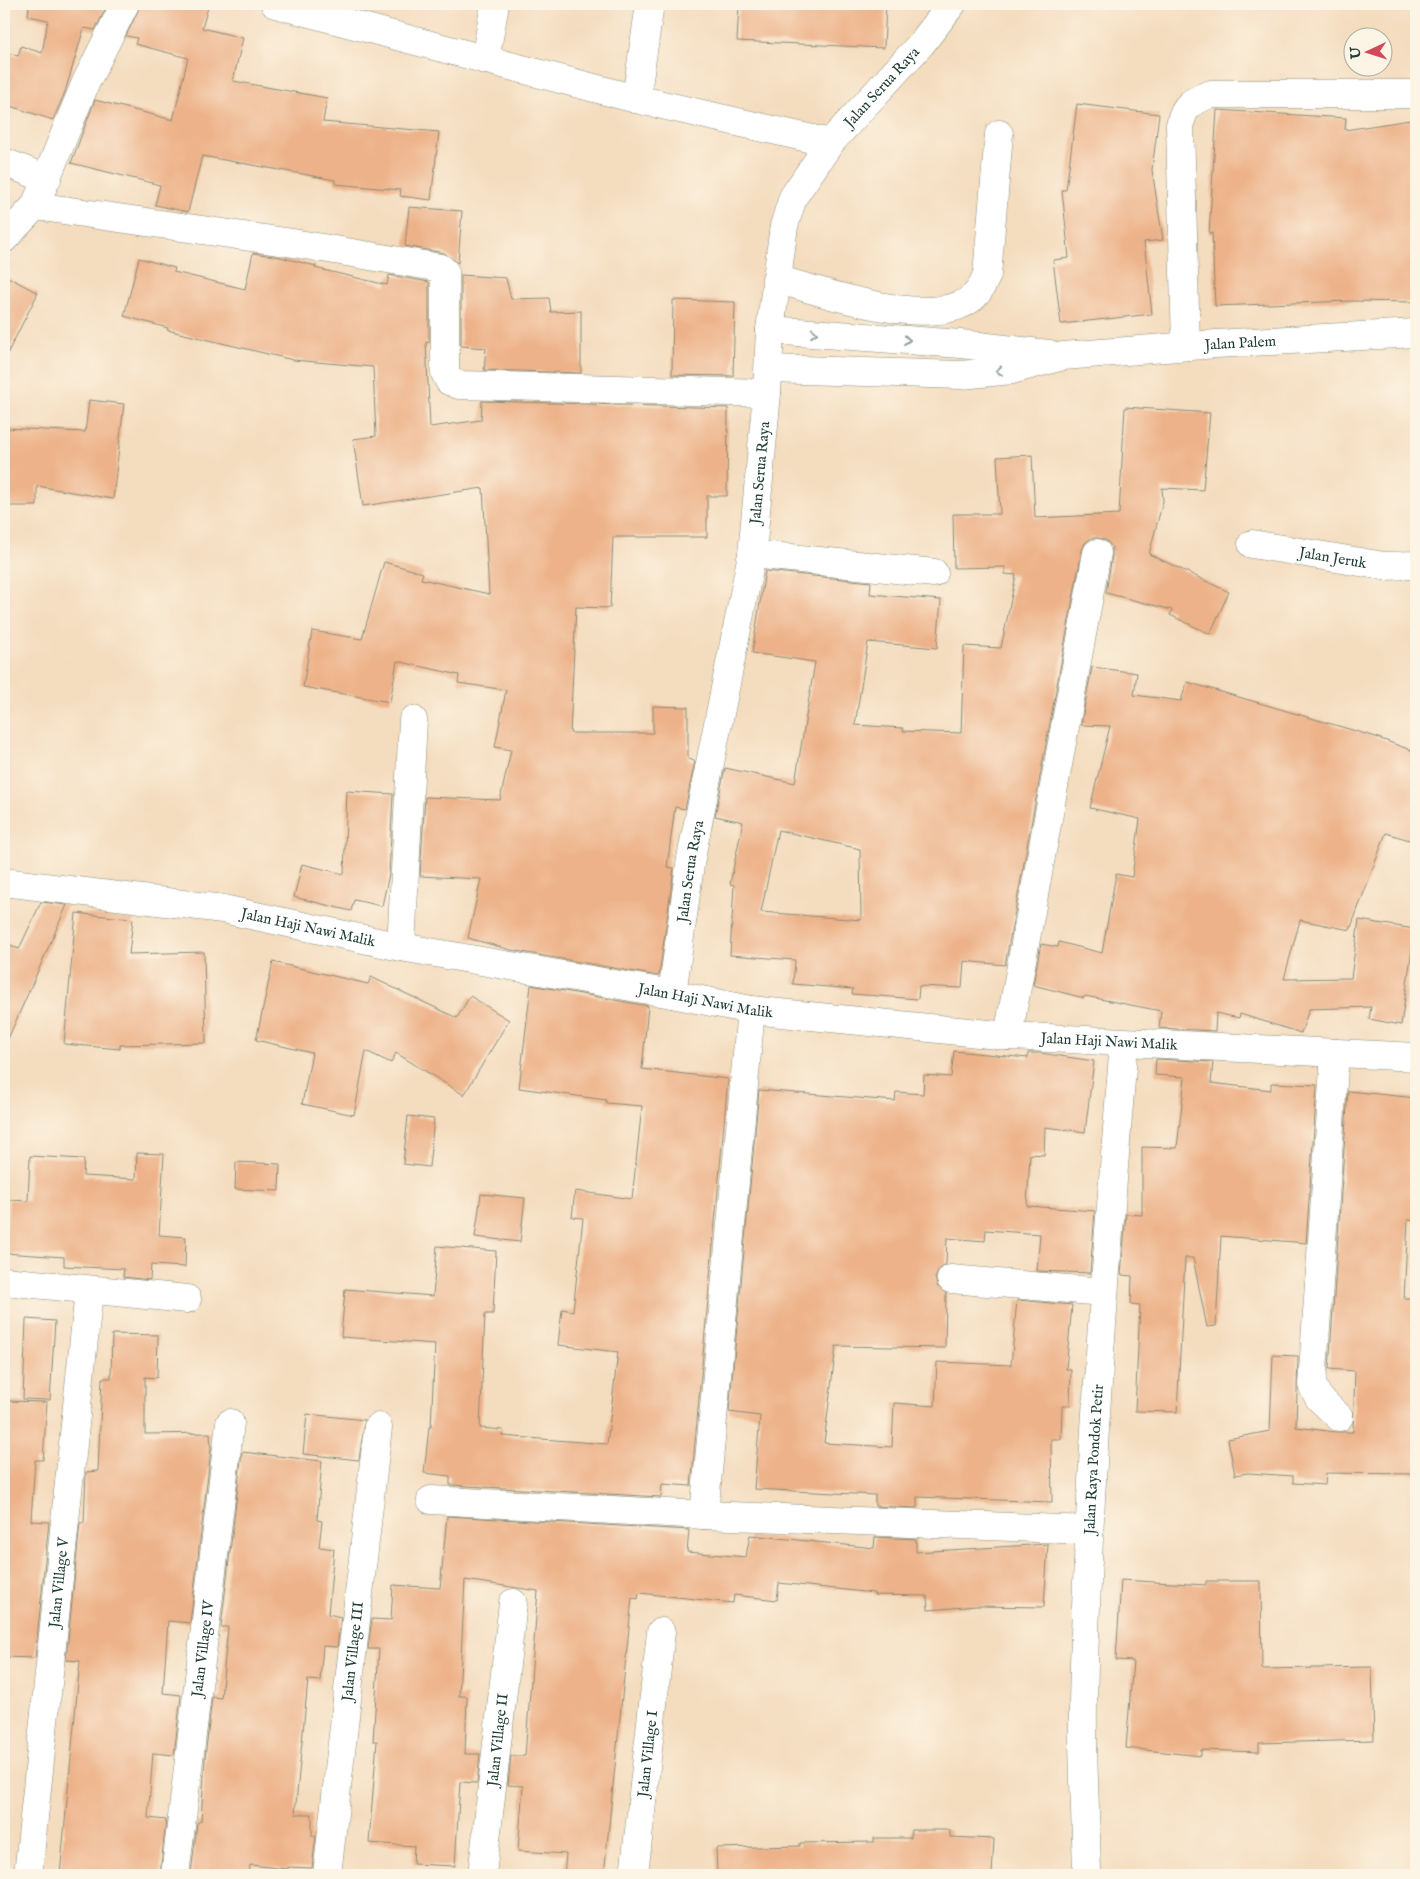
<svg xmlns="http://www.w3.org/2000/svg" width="1420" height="1879" viewBox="0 0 1420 1879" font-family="'IM FELL English',serif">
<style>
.building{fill:#edb289;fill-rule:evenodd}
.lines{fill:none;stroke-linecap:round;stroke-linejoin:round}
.street-casing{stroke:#8a8c79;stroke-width:29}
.secondary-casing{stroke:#8a8c79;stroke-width:29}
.street{stroke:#fff;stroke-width:28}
.secondary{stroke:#fff;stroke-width:28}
.oneway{stroke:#8f9e9a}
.labels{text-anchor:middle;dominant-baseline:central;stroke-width:4;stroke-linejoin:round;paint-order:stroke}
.street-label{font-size:15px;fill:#1f3d34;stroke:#fcf5e5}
</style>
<rect width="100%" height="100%" fill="#fcf5e5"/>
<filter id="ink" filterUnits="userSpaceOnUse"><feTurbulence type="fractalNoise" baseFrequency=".02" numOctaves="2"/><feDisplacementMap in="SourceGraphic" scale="10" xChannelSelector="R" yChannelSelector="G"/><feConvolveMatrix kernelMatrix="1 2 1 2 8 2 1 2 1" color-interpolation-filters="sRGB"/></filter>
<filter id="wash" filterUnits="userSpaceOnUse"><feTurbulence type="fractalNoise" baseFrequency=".0096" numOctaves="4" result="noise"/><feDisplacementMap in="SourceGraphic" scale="20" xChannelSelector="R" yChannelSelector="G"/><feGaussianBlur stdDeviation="1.12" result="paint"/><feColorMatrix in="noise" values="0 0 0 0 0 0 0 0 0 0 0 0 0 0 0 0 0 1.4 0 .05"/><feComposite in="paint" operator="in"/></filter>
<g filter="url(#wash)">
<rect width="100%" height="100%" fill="#f4dcbe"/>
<g id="blocks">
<!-- building -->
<g class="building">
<path d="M29 4H108L95 30 84 28 65 92 53 120 4 104V52L18 56 21 46 42 53 48 20 28 16Z"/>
<path d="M141 4H209L202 28 243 38 233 81 327 98 323 122 439 132 431 200 400 196 401 190 335 184V180L202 156 188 212 155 205 160 185 71 163 95 100 173 120 188 58 135 44 137 38 126 36Z"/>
<path d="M739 4H886L884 48 737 41Z"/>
<path d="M1077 104 1159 114 1152 170 1163 240 1144 242 1152 314 1061 324 1053 260 1069 258 1062 190H1066Z"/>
<path d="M1217 110 1346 118 1345 130 1410 120 1416 162 1414 302 1350 301 1215 306 1212 233 1209 234Z"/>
<path d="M409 207 462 211 458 263 444 253 405 246Z"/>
<path d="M253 253 280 257 316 266 315 268 387 285 389 275 429 282V343L426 342 430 427 481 420 482 401 728 408 727 496H707V537H613L610 608 576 607 570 733H653V706L688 707V759L695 761 685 809 675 807 667 867 674 868 659 976 511 950 468 938 481 879 420 876 425 797 500 800 511 750 495 747 506 690 458 683 459 675 397 661 390 702 303 687 312 631 362 639 384 562 423 573 421 579 489 594 483 488 363 506 353 439 376 436 373 367 293 360 167 330 168 328 124 316 139 258 175 268 174 272 245 289Z"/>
<path d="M4 275 38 293 4 360Z"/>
<path d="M461 275 506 278 511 299 549 298 551 312 581 311V373L484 370 486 348 461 346Z"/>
<path d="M673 300 735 302 733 376 672 375Z"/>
<path d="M89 400 124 404 113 499 37 486V506H4V428L85 432Z"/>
<path d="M1125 407 1210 413 1203 490 1162 488 1163 501 1149 554 1229 592 1210 634 1170 615 1172 610 1106 593 1112 556V547L1107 541 1099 538H1091L1085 543 1082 550 1005 965 964 961 962 988 919 986 918 999 852 994 853 989 793 984 795 960 730 955 734 885 730 884 743 822 715 816 725 768 795 783 815 662 752 653 765 571 871 582 870 594 941 600 937 648 868 642 855 725 903 728V731L961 733 964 646 1001 648 1016 575 1005 574V567L954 568 953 514H1000L997 457 1032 455 1035 518 1119 514ZM778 830 860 849 861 920 761 912Z"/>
<path d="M1092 667 1137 673 1134 695 1181 701 1187 682 1373 736 1416 752V842L1386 833 1350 930 1300 920 1284 979 1351 978 1359 920 1415 929 1401 1025 1369 1019 1371 1007 1309 1009 1301 1033 1240 1014 1239 1018 1216 1013 1215 1031 1159 1028 1161 1011 1085 996 1084 998 1033 985 1041 944 1058 947 1059 942 1102 953 1116 874 1132 877 1140 819 1090 808 1110 726 1081 725Z"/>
<path d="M347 791 393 794 389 874 382 906 354 900 351 911 294 897 302 864 344 874Z"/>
<path d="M41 902 67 905 4 1048V942L19 949Z"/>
<path d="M76 913 133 919 129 954 204 952 206 1043 120 1045V1049L64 1044Z"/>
<path d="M273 962 368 984 371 977 457 1018 470 996 509 1020 464 1095 396 1053 391 1063 366 1051 354 1115 302 1104 312 1053 256 1040Z"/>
<path d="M531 985 648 1006 642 1069 728 1079 691 1486 662 1484 661 1497 450 1485V1476L424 1473 429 1427H431L435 1344 341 1337 345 1289 433 1296 437 1246 496 1251 493 1314H485L480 1428 503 1430 502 1436 607 1444 618 1352 558 1345 562 1309 573 1311 583 1218 572 1217 575 1191 632 1199 642 1106 606 1103V1100L519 1088Z"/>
<path d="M954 1051 1028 1058V1053H1040L1094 1061 1085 1132 1045 1127 1044 1155 1030 1154 1027 1206 1095 1211 1090 1273 1037 1271 1040 1234 986 1230 985 1241 947 1238 946 1264 939 1270 935 1278 937 1286 946 1293 945 1348 836 1346 824 1443 892 1447 894 1403 935 1406 937 1362 1011 1365 1017 1300 1072 1305 1066 1369H1071L1070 1406H1062L1061 1439H1051L1052 1502 917 1497V1508L875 1506V1495L754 1489 760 1416 729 1412 759 1090 895 1101 896 1092 923 1094 924 1075 951 1077Z"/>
<path d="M1156 1059 1213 1062 1211 1083 1271 1090V1083L1317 1085 1306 1243 1221 1236 1216 1326 1207 1327 1193 1258H1185L1177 1412 1135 1411 1140 1305 1131 1304 1132 1276 1121 1275 1126 1214 1142 1215V1147L1177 1148 1185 1077 1155 1075Z"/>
<path d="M1348 1091 1416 1098V1221L1408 1220 1404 1298H1416V1474L1326 1473 1325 1485 1293 1483V1476L1248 1473 1235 1475 1228 1439 1270 1431 1273 1355 1298 1356 1296 1427 1336 1432H1353L1355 1371 1329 1369Z"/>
<path d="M408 1116 434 1119 429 1167 403 1164Z"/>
<path d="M137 1153 164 1154 159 1235 186 1237 185 1267 151 1265 150 1280 123 1277 124 1269 64 1266V1257L4 1253 9 1200 28 1201 30 1156 84 1159 83 1176 136 1179Z"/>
<path d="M236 1162 280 1164 279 1191 235 1189Z"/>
<path d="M481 1194 525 1198 520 1242 475 1237Z"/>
<path d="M26 1319 55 1321 50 1400 23 1399Z"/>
<path d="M112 1334 158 1335 157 1378 145 1377V1434L210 1433 211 1449 190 1623 168 1621 163 1693 181 1695 174 1755 153 1753 148 1818 166 1820 160 1875H60L80 1661 66 1660 80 1523H84L86 1472 98 1471 102 1378H111Z"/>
<path d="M7 1401 47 1402 43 1460H35L31 1521 49 1522 35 1658 4 1657V1432Z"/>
<path d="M307 1414 365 1420 359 1460 303 1454Z"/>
<path d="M242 1452 322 1461 317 1520 322 1521 319 1547 334 1549 328 1614 341 1617 337 1647 323 1646 320 1681 308 1680 295 1814H312V1836H316L312 1868 288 1867V1869L250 1865 249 1875H191L197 1823 201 1821 205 1758 212 1697 221 1698 228 1627H221Z"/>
<path d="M447 1516 689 1530 687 1552 746 1557 750 1535 874 1548 875 1537 916 1539V1552L1048 1544 1044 1607 976 1606 928 1610 927 1596 874 1595V1593L779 1583 777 1600 734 1595 733 1603 639 1593 638 1599 632 1598 604 1875H564L566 1854 518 1851 523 1786 508 1785 511 1756H525L538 1591 465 1580 459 1696H467L465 1754H480L477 1783 460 1782 455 1866 413 1864 414 1846 369 1843 377 1741H373L379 1649H368L372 1619 391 1620 393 1585 440 1588Z"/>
<path d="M1121 1580 1206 1585V1581H1261L1262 1669 1372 1667 1374 1740 1259 1743V1752L1201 1750V1756L1126 1748 1133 1661 1116 1660Z"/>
<path d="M911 1830H950V1837L994 1839 992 1875H717L716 1848 800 1846V1843L874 1842V1838H911Z"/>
</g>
</g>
</g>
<g filter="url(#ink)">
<use href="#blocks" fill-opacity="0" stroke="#8a8c79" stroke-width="1"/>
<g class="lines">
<!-- street casing -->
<g class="street-casing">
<g id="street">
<path d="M275 4 636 99 830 143"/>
<path d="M485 60 495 4"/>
<path d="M636 99 650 4"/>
<path d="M4 162 47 179"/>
<path d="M35 206 293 243 441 268 445 272V373L449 381 459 385 767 393"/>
<path d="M4 239 35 206 86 82 125 4"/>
<path d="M776 279C821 291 943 336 978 292 982 287 984 280 987 275L999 134"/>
<path d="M770 330 961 344 1049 354"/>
<path d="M1186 346 1180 125C1184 104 1192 101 1211 94H1416"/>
<path id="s1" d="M769 369 961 375 1012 370 1063 356 1216 344 1416 333"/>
<path id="s2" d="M1252 544 1384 566 1416 565"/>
<path d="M752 554 934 573"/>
<path d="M401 947 413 720"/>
<path d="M1008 1036 1097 553"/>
<path d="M1335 1053 1312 1385 1319 1398 1339 1417"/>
<path d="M951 1279 1103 1292"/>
<path d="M4 1281 187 1299"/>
<path d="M431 1500 704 1515 1089 1530"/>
<path d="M704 1515 751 1010"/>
<path id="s3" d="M28 1875 89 1291"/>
<path id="s4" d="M175 1875 230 1423"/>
<path id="s5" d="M327 1875 378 1427"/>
<path id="s6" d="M482 1875 513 1603"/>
<path id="s7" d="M634 1875 661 1632"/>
</g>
</g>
<!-- secondary casing -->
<g class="secondary-casing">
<g id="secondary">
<path id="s8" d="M4 882 223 909 401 947 672 994 751 1010 1008 1036 1416 1057"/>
<path id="s9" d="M672 994 691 858 752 554 767 393 770 330 784 226 793 197 830 143 921 44 952 4"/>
<path id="s10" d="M1087 1875C1086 1818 1082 1761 1083 1703 1088 1483 1106 1263 1124 1043"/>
</g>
</g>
<!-- street -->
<use href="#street" class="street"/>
<!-- secondary -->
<use href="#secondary" class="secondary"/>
</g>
<!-- one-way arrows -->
<defs><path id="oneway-chevron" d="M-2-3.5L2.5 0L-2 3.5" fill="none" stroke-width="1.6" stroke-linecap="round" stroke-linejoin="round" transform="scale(1.25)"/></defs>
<g class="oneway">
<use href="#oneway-chevron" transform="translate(814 333) rotate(4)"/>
<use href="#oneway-chevron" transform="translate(907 340) rotate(5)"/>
<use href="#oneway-chevron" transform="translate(999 371) rotate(173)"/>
</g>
</g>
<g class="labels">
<!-- street labels -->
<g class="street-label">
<text stroke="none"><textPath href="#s9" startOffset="949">Jalan Serua Raya</textPath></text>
<text stroke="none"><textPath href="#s1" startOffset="474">Jalan Palem</textPath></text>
<text stroke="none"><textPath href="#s9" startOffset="529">Jalan Serua Raya</textPath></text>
<text stroke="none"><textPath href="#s2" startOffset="82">Jalan Jeruk</textPath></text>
<text stroke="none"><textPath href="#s9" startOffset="124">Jalan Serua Raya</textPath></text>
<text stroke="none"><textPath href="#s8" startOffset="308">Jalan Haji Nawi Malik</textPath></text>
<text stroke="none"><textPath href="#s8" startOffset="712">Jalan Haji Nawi Malik</textPath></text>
<text stroke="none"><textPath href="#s8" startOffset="1118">Jalan Haji Nawi Malik</textPath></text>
<text stroke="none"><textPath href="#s10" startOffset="416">Jalan Raya Pondok Petir</textPath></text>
<text stroke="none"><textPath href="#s3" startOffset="294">Jalan Village V</textPath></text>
<text stroke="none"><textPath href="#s4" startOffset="228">Jalan Village IV</textPath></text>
<text stroke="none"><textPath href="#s5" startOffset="225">Jalan Village III</textPath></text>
<text stroke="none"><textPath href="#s6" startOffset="136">Jalan Village II</textPath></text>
<text stroke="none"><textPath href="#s7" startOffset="122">Jalan Village I</textPath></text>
</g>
</g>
<!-- margin -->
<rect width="1420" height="1879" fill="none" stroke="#fcf5e5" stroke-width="20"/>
<!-- north arrow -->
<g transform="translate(1368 52) rotate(266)"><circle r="24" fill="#fcf5e5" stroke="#a4ab9e"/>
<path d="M0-4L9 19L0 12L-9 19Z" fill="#d1495b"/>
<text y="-8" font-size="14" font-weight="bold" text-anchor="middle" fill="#1f3d34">U</text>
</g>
</svg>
